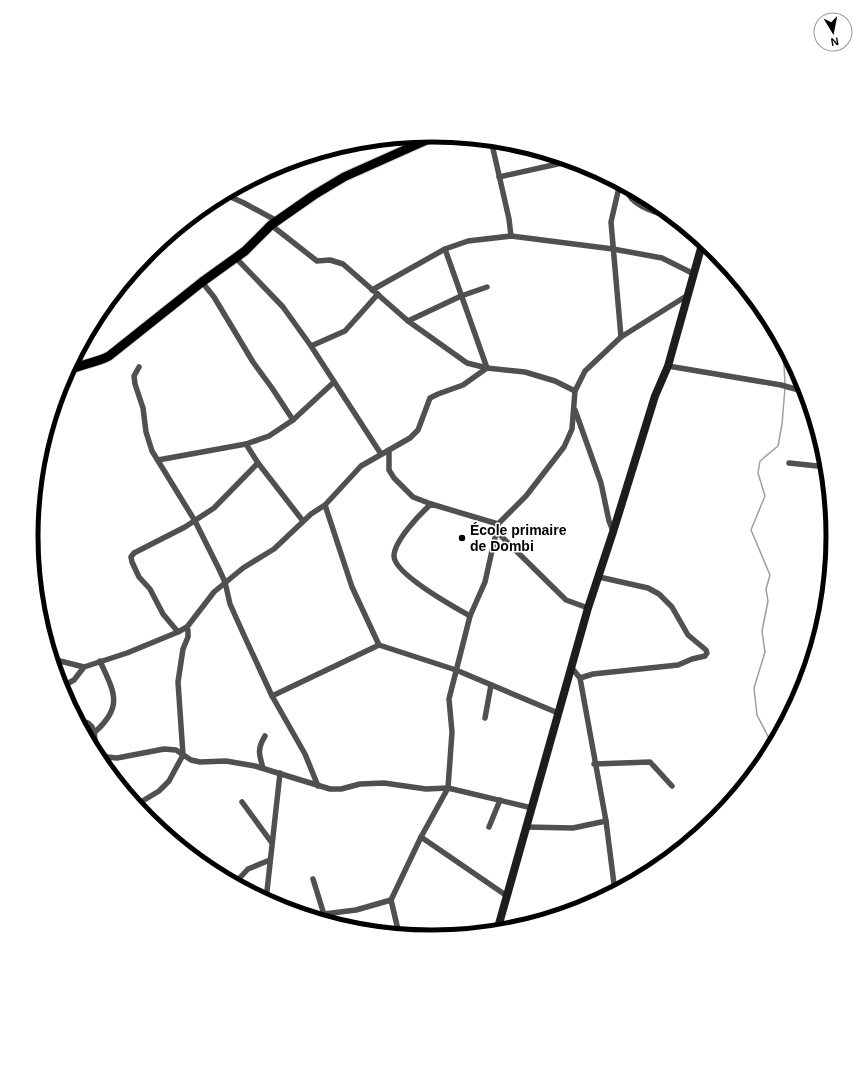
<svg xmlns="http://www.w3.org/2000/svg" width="865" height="1072" viewBox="0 0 865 1072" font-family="Helvetica,sans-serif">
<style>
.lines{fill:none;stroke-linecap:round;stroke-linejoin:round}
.stream{stroke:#9e9e9e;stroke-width:1.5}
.primary-casing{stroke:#dbdbdb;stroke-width:11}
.street{stroke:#505050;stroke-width:5.5}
.secondary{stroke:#1d1d1d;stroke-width:8}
.primary{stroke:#000;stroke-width:9}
.poi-dot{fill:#000;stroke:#fff;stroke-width:1.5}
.labels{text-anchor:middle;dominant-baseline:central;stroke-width:3;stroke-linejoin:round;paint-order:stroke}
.poi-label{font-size:14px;font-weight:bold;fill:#000;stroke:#fff;text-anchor:start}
.rim{fill:none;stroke:#000;stroke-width:5}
</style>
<rect width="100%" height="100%" fill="#fff"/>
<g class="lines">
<!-- stream -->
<g class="stream">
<path d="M783 345 785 384"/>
<path d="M773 746 757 715 754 688 765 652 762 631 768 601 766 589 770 575 751 530 765 496 758 473 760 461 778 446 782 424 785 388"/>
</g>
<!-- primary casing -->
<g class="primary-casing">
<path id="primary" d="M67 371C81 364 96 363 109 356L202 282 245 251 271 225 314 195 344 177 438 135"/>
</g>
<!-- street -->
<g class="street">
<path d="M491 140 509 219 511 236"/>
<path d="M556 164V156"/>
<path d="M499 177 571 161"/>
<path d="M620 183 611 222 621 337"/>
<path d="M622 184C625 189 629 196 633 200 643 209 660 214 672 216"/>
<path d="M224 194 244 203 277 221"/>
<path d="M271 225 317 261 330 260 343 264 408 321 467 363 487 368 525 372 555 381 575 391"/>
<path d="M236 258 283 307 311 346 381 454"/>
<path d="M202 282 214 297 253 362 272 388 293 420"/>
<path d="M372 290 445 249 468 241 511 236 613 249 662 258 694 274"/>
<path d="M408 321 461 296 487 287"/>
<path d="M311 346 345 331 378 294"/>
<path d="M668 366 781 385 806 392"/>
<path d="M139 367 134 376 135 384 143 408 146 432 152 451 195 521 218 567 225 582 230 604 243 633 272 696 305 754 318 786"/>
<path d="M575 410 601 483 609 521 613 531"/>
<path d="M246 444 258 463 303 521"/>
<path d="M389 450V470L394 478 413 497 431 504"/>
<path d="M158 460 246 444 269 436 293 420 334 382"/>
<path d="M789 463 827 467"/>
<path d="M325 505 352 587 379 645"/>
<path d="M833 522 827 542 833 543"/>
<path d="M496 531 566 600 588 608"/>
<path d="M35 578 39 586V615"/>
<path d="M470 616C454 607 394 574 394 556 394 541 420 514 431 504L498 524"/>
<path d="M178 632 163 614 150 589 139 577 132 562 131 557 134 553 185 527 214 508 258 463"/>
<path d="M52 659 84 667"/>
<path d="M571 667 580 678 606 821 615 892"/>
<path d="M580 678 593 674 678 665 692 659 705 656 707 653 706 650 688 635 672 607 659 594 648 588 599 577"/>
<path d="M61 687 74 680 84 667 127 653 178 632 187 627 214 592 243 568 274 549 311 514 325 505 361 466 410 438 418 430 430 398 438 394 463 385 487 368 445 249"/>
<path d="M272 696 379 645 456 670 558 713"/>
<path d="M485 718 491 685"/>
<path d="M78 721C96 720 96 737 94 750"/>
<path d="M95 732C124 706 114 692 100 661"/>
<path d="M94 750 107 757 117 758 164 749 176 750 191 760 200 762 226 761 255 766 330 789H341L360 784 384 783 426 789 448 788 532 808"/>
<path d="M594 764 650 762 672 786"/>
<path d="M263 768C259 754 257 749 265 736"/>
<path d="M242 802 272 843"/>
<path d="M136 805 159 791 169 781 183 755 178 682 183 649 188 637V631L187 627"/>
<path d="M489 827 500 800"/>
<path d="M526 827 573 828 606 821"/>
<path d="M421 837 507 896"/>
<path d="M313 879 326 921"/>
<path d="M235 883 248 869 270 860"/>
<path d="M266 900 280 773"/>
<path d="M324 914 356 910 391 900"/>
<path d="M399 934 391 900 421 837 448 788 452 732 449 699 470 616 485 582 498 524 526 496 564 447 572 429 575 391 585 371 621 337 688 295"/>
<path d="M428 937 497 931"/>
</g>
<!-- secondary -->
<path class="secondary" d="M497 931 588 608 613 532 655 396 668 366 703 241"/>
<!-- primary -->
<use href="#primary" class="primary"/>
</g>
<!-- markers -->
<circle class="poi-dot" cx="462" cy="538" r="4"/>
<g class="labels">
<!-- poi labels -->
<g class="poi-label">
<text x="470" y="530">École primaire<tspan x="470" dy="16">de Dombi</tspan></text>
</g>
</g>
<!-- crop -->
<path d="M0 0H865V1072H0ZM38 536a394 394 0 1 1 788 0a394 394 0 1 1-788 0Z" fill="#fff" fill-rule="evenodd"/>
<path class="rim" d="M38 536a394 394 0 1 1 788 0a394 394 0 1 1-788 0Z"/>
<!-- north arrow -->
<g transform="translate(833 32) rotate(170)"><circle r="19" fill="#ffffff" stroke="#999999"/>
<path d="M0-3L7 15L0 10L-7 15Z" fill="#000000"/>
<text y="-6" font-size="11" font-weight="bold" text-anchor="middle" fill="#000000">N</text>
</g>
</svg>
